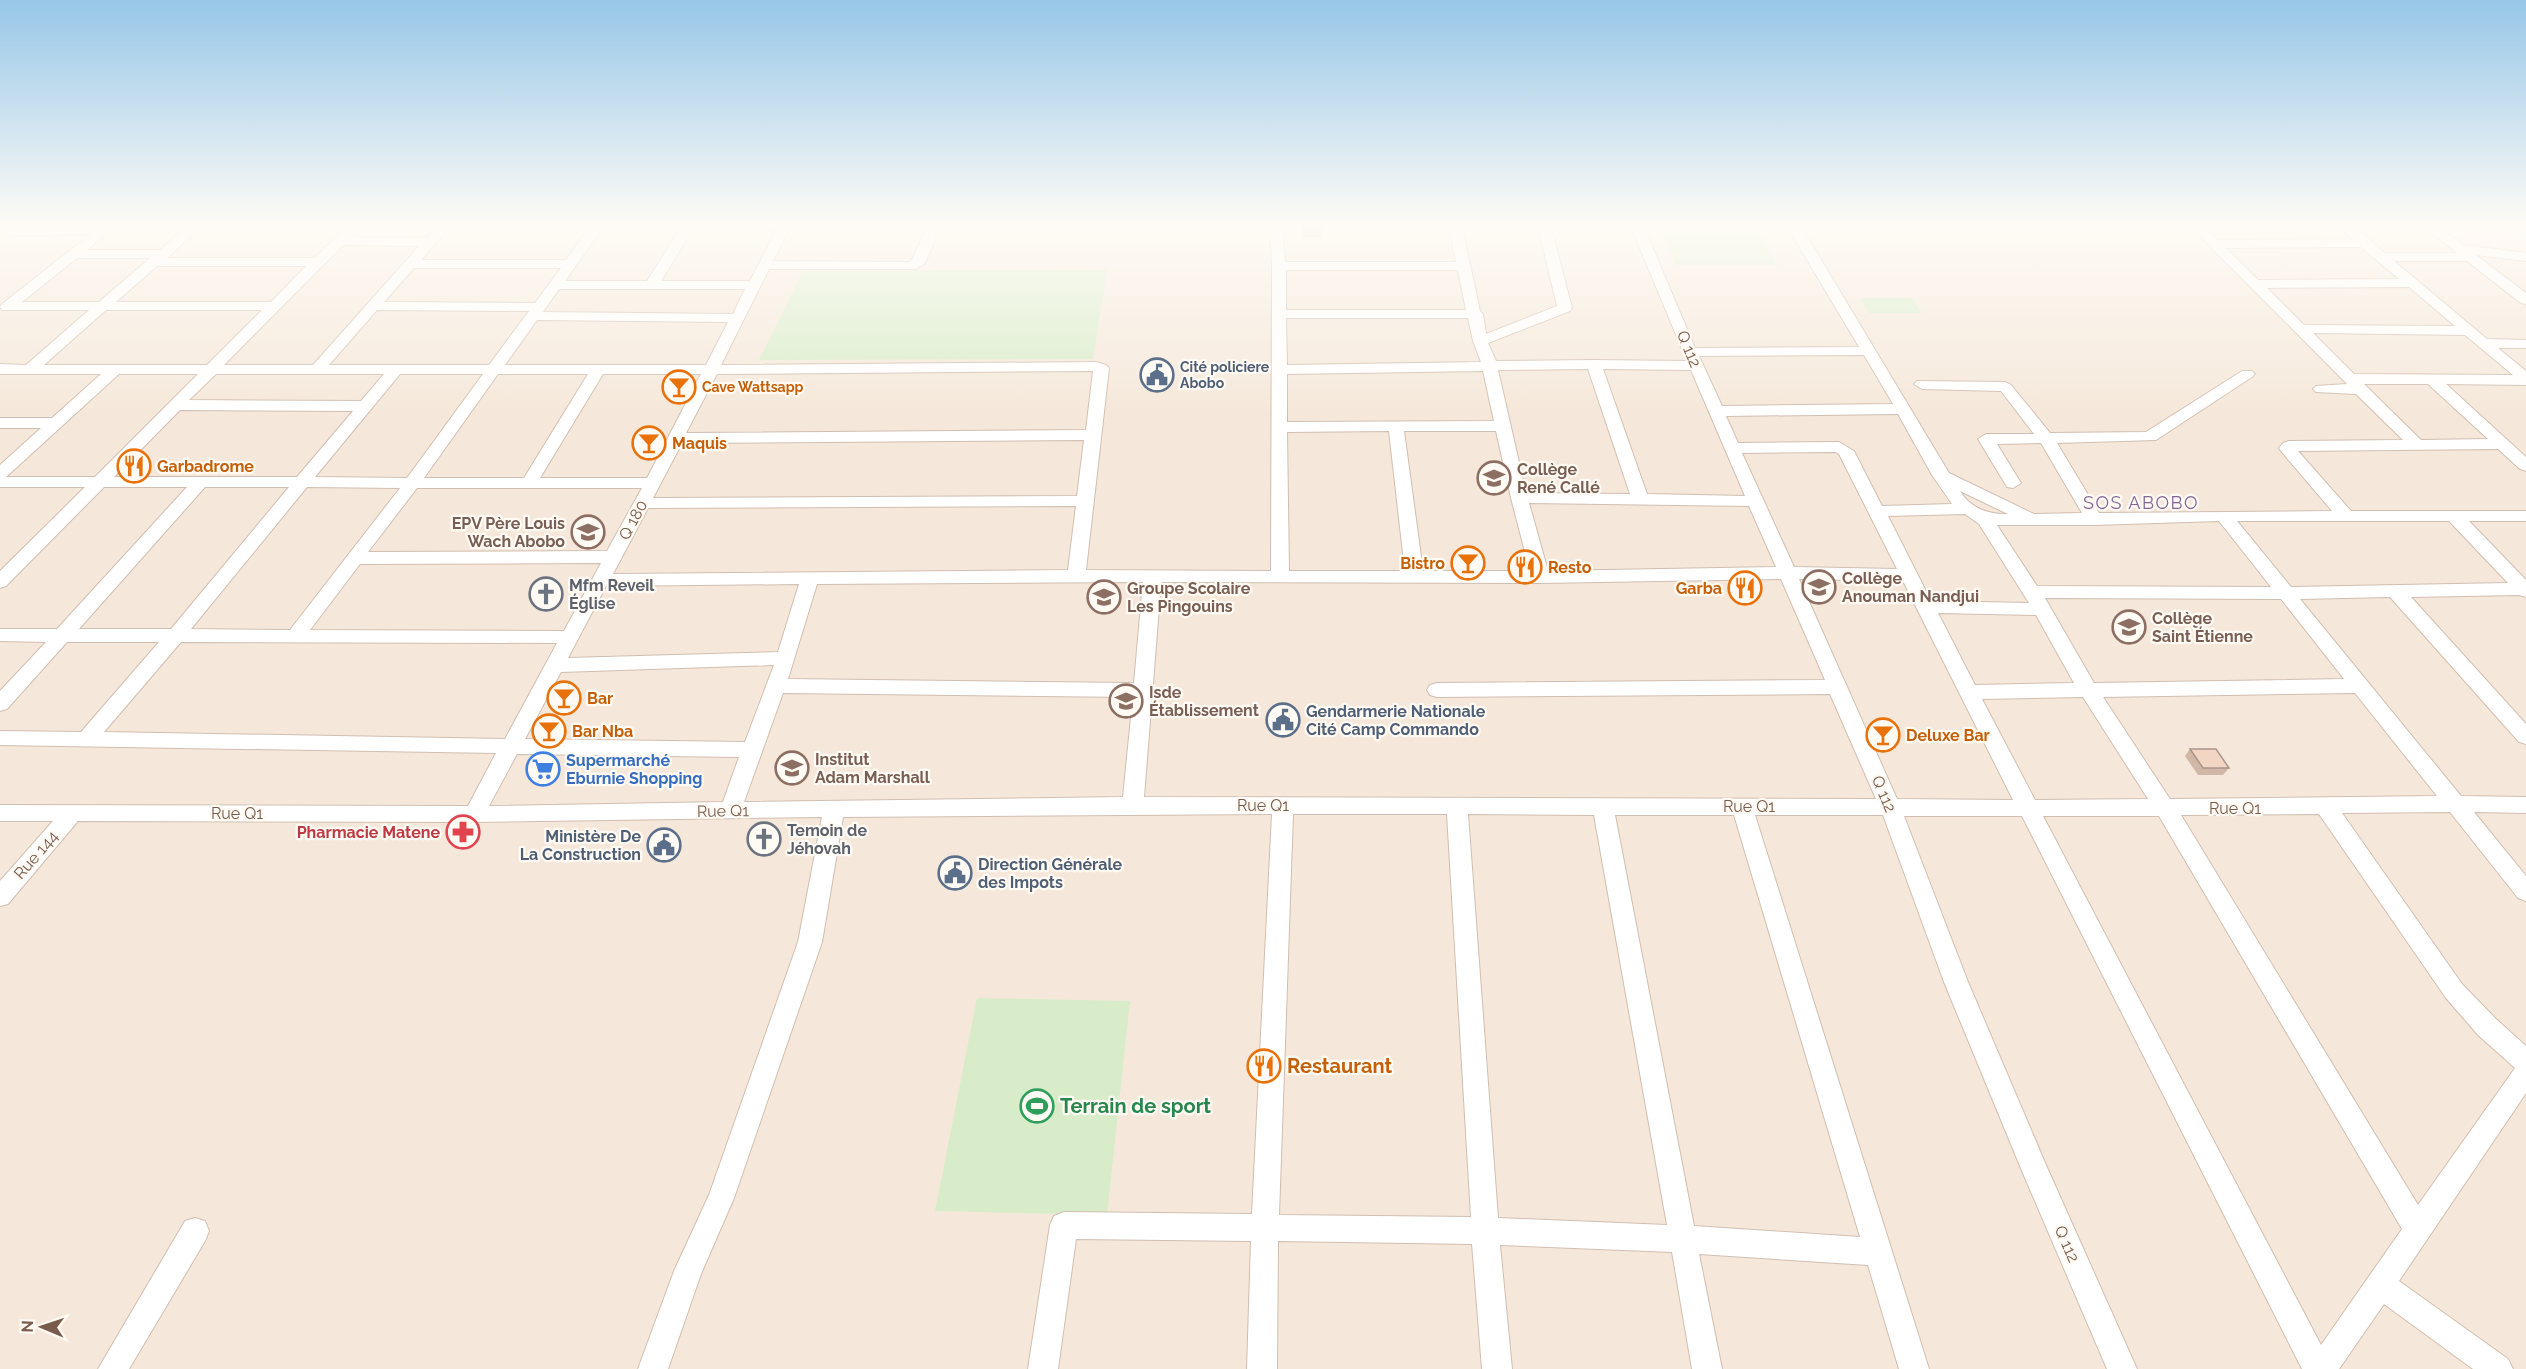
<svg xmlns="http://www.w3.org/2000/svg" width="2526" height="1369" viewBox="0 0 2526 1369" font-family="Raleway,sans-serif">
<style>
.residential{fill:#f5e8da}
.commercial{fill:#fde8e0}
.green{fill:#d8ecc9}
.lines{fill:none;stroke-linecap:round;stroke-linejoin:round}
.minor-casing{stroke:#d1beb0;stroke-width:2}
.minor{fill:#fff;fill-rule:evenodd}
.wall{fill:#d1b7a8}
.building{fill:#f3d5c3;stroke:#aa9588;stroke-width:1.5}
.labels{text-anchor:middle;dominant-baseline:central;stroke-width:4.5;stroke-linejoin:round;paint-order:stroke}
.far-service-label{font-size:14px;font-weight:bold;fill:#4e5e75;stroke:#fffaf3;text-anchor:start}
.far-food-label{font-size:14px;font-weight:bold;fill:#c56008;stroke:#fffaf3;text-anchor:start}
.street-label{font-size:16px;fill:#7a5c4d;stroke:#fffaf3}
.food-label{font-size:16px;font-weight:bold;fill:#c56008;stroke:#fffaf3;text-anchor:start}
.education-label{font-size:16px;font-weight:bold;fill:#785e54;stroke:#fffaf3;text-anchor:start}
.worship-label{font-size:16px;font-weight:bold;fill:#5b616d;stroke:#fffaf3;text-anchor:start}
.service-label{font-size:16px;font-weight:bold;fill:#4e5e75;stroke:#fffaf3;text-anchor:start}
.shop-label{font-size:16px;font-weight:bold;fill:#366cbe;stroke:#fffaf3;text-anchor:start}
.health-label{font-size:16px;font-weight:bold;fill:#be3a42;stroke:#fffaf3;text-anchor:end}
.neighbourhood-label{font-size:18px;letter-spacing:1.5px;fill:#846695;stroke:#fffaf3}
.near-food-label{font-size:20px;font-weight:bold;fill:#c56008;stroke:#fffaf3;text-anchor:start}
.near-leisure-label{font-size:20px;font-weight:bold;fill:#27864d;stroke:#fffaf3;text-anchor:start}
</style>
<rect width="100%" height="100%" fill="#fdf6ec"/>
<!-- residential -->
<rect class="residential" x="0" y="223" width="2526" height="1146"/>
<!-- commercial -->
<path class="commercial" d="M2435 223H2526V254L2465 246 2449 236Z"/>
<!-- green -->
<g class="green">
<path d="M1663 233H1760L1777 265H1676Z"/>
<path d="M1107 270 1093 359 759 360 803 271Z"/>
<path d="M1860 298H1911L1921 313H1869Z"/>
<path d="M977 998 1130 1001 1107 1215 935 1211Z"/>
</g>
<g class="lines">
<!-- minor casing -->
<g class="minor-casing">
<g id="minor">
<path d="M105 223H119L87 250H160L191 223H205L167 258H315L350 223H363L350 237 427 238 440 223H453L421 260H566L593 223H606L565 281H647L681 228 621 227 615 223H792L773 261 909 262 912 260 929 223H942L925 263 916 269H769L721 365 1096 362 1106 365 1109 368 1086 570 1271 571 1272 266 1270 223H1282L1285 262H1456L1448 223H1461L1480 311 1483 314 1486 334 1557 306 1537 223H1550L1572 308 1570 311 1488 343 1496 361 1594 360 1687 361 1631 227H1621L1615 223H1799L1949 473 2034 514 2082 513 2041 443 1997 444 2021 483 2013 488 2007 487 1978 439 1986 434H2034L2001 391 1922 389 1914 384 1917 381 2005 382 2011 385 2050 433 2146 432 2242 371H2252L2255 374 2252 377 2156 440 2057 443 2099 513 2332 511 2281 451 2279 448 2283 443 2289 441 2403 440 2356 394 2316 392 2313 389 2316 386 2347 384 2187 223H2201L2218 240 2352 239 2335 223H2349L2385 253H2457L2420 223H2434L2463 245 2526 253V261L2476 255 2526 293V304L2521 303 2467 261H2394L2487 339 2526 340V348H2498L2526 371V385L2446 384 2526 457V471L2520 469 2498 449 2298 451 2351 511H2526V521H2469L2526 580V597L2519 595 2411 597 2526 724V744L2519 742 2390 597 2300 599 2461 796 2526 797V813L2474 812 2526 876V901L2518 898 2450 812 2342 813 2462 984 2496 1019 2526 1046V1093L2399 1281 2508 1359 2513 1369H2473L2384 1304 2339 1369H2302L2022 816H1904L1968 982 2046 1165 2137 1369H2107L2022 1171 1944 982 1883 815H1755L1929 1369H1899L1868 1265 1699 1254 1722 1369H1692L1672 1252 1500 1245 1512 1369H1482L1472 1244 1278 1241 1277 1369H1247L1251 1241 1076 1239 1058 1369H1028L1050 1225 1054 1216 1064 1212 1252 1214 1272 814 843 817 822 942 734 1198 701 1274 668 1369H638L674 1271 709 1195 798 942 822 817 474 822 78 821 8 904 0 906V881L53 821H0V805L468 806 496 753 0 745V731L81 732 159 642H67L7 709 0 711V691L46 642 0 641V629H57L187 487H104L6 586 0 588V571L85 487H0V465L41 428H0V418H52L101 374H0V364L26 365 89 310H2L0 307 2 304 91 234 10 236 3 232 10 228 101 226ZM1644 227 1788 228 1859 347 1695 348ZM694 228 777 229 750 281H661ZM343 245 419 246 313 365H224ZM2361 247 2399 279 2258 280 2226 248ZM77 258H150L99 302H22ZM157 266H306L271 302H116ZM414 268H561L535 303 384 302ZM1286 270H1458L1466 310H1286ZM2409 287 2455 326 2304 325 2267 288ZM559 289H745L733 314 543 312ZM106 310H262L207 365H44ZM377 310 529 311 489 365H329ZM1286 318H1468L1473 341 1481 362 1287 365ZM537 320 728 322 706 365H505ZM2313 333 2465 335 2513 375 2354 374ZM1864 355 1893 404 1722 406 1699 356ZM1588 369 1630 494 1526 493 1498 370ZM1603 369 1691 370 1745 496 1647 494ZM1093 371 1086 430 686 433 717 374ZM1483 371 1494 421 1287 422V374ZM119 374H198L95 477H6ZM216 374H384L361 401 189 400ZM400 374H483L407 478 315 477ZM498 374H588L524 478H424ZM603 374H701L647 478H540ZM2364 384H2428L2488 439 2421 440ZM180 410 353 411 297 477H114ZM1898 414 1932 475 1952 504 1882 506 1854 451 1839 442 1738 443 1726 416ZM1389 431 1405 571H1289L1287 432ZM1404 431H1496L1511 498 1530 571H1423ZM1084 440 1077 496 653 498 682 443ZM1836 452 1839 454 1897 569 1794 567 1742 453ZM205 487H289L171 629H79ZM307 487 400 488 290 630 191 629ZM417 488H642L607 551 368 552ZM1960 491 2008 514C1989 515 1970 508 1960 491ZM1529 503 1749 506 1776 567 1548 571ZM1076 506 1068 570 613 574 648 508ZM1965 514 1979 524 2029 603 1931 601 1888 516ZM2219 521 2271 587 2037 586 1997 525H2095ZM2237 521H2449L2508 583 2291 587ZM601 563 564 631 310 630 360 564ZM1781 579 1825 680 1437 683 1430 685 1427 690 1430 695 1437 697 1830 694 1876 799 1144 797 1161 582 1541 583ZM1799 579 1903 581 2013 800 1897 799ZM1143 582 1134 683 788 679 817 584ZM799 584 778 652 568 658 606 586ZM2045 598 2281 599 2344 679 2094 683ZM1938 613 2036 615 2074 683 1975 685ZM181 642 557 643 505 739 104 732ZM774 665 745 742 525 739 561 672ZM783 693 1133 697 1123 797 744 802ZM2355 693 2437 796 2170 799 2103 697ZM2083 697 2148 799 2035 800 1982 699ZM517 754 739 757 723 802 489 806ZM1293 814H1447L1471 1217 1279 1215ZM1468 814 1594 815 1667 1225 1498 1218ZM2319 814 2446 998 2478 1035 2515 1068 2418 1205 2181 815ZM1615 815H1734L1860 1237 1694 1226ZM2043 816H2159L2402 1229 2321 1345Z"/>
<path d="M195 1218 205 1221 209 1231 205 1241 129 1369H98L185 1221Z"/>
</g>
</g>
<!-- minor -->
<use href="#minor" class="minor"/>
</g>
<!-- wall -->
<g class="wall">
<path d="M1302 223H1322L1321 237H1303Z"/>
<path d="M2190 749 2229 768 2223 775H2198L2185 756Z"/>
</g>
<!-- building -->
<g class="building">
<rect x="1303" y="223" width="19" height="4"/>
<path d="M2190 749H2216L2229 768H2203Z"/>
</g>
<!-- sky -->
<linearGradient id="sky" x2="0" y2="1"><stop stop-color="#97c7e8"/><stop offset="0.54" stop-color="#fefbf6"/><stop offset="1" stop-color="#fefbf6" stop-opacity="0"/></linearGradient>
<rect width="2526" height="415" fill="url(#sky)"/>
<!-- icons -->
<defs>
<g id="civic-ring" transform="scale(1.725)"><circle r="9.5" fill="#fffaf3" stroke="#5c6f8a" stroke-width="1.5"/><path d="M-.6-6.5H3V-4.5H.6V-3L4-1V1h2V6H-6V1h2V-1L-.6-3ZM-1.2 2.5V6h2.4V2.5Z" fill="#5c6f8a"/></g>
<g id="bar-ring" transform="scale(1.725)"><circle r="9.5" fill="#fffaf3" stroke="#e8710a" stroke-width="1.5"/><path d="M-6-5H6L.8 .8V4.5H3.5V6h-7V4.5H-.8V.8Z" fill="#e8710a"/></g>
<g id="restaurant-ring" transform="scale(1.725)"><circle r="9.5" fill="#fffaf3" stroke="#e8710a" stroke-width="1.5"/><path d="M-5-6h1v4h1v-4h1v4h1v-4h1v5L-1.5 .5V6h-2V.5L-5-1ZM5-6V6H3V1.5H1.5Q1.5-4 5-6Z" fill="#e8710a"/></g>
<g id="school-ring" transform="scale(1.725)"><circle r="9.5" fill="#fffaf3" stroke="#8d6e63" stroke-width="1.5"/><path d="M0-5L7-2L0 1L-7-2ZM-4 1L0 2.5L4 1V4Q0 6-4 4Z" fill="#8d6e63"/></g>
<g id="church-ring" transform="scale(1.725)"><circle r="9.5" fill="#fffaf3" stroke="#6b7280" stroke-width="1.5"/><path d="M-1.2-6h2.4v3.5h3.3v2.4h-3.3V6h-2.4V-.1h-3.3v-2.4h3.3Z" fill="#6b7280"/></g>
<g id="university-ring" transform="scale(1.725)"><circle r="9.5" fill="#fffaf3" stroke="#8d6e63" stroke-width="1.5"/><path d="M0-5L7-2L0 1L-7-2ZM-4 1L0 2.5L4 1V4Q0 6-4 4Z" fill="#8d6e63"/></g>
<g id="supermarket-ring" transform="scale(1.725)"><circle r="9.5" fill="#fffaf3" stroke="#3f7fe0" stroke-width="1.5"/><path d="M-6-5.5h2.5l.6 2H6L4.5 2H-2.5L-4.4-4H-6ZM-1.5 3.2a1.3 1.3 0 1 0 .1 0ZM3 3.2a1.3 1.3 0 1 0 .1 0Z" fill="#3f7fe0"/></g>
<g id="pharmacy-ring" transform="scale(1.725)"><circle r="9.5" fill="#fffaf3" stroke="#e0444e" stroke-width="1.5"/><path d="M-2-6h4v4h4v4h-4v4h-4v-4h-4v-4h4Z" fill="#e0444e"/></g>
<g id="stadium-ring" transform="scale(1.725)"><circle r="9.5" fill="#fffaf3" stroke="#2e9e5b" stroke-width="1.5"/><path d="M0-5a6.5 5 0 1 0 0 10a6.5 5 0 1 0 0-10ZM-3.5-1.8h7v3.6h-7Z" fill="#2e9e5b"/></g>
</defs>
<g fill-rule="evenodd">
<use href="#civic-ring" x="1157" y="375"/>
<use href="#bar-ring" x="679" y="387"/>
<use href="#bar-ring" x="649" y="443"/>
<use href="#restaurant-ring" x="134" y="466"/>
<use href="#school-ring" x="1494" y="478"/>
<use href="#school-ring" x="588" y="532"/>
<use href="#bar-ring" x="1468" y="563"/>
<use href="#restaurant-ring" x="1525" y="567"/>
<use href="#school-ring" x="1819" y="587"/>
<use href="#restaurant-ring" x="1745" y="588"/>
<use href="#church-ring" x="546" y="594"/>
<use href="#school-ring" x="1104" y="597"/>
<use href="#school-ring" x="2129" y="627"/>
<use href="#bar-ring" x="564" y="698"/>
<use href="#school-ring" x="1126" y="701"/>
<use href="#civic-ring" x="1283" y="720"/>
<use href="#bar-ring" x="549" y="731"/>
<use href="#bar-ring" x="1883" y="735"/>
<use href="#university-ring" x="792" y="768"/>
<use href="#supermarket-ring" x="543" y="769"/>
<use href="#pharmacy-ring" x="463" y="832"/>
<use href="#church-ring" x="764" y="839"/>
<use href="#civic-ring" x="664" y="845"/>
<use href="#civic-ring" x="955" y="873"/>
<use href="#restaurant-ring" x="1264" y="1066"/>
<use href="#stadium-ring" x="1037" y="1106"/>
</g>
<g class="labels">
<!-- far-service labels -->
<g class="far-service-label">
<text x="1180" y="367">Cité policiere<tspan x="1180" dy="16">Abobo</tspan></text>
</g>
<!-- far-food labels -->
<g class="far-food-label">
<text x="702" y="387">Cave Wattsapp</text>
</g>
<!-- street labels -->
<g class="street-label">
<text transform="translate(1689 349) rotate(67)">Q 112</text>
<text transform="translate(633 520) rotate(-62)">Q 180</text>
<text transform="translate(1884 794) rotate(67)">Q 112</text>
<text x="1263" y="805">Rue Q1</text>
<text x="1749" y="806">Rue Q1</text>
<text x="2235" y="808">Rue Q1</text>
<text transform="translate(723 811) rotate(-1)">Rue Q1</text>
<text x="237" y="813">Rue Q1</text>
<text transform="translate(36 855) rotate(-49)">Rue 144</text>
<text transform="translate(2067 1244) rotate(66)">Q 112</text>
</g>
<!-- food labels -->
<g class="food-label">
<text x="672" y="443">Maquis</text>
<text x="157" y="466">Garbadrome</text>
<text x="1445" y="563" text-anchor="end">Bistro</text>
<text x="1548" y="567">Resto</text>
<text x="1722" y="588" text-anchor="end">Garba</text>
<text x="587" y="698">Bar</text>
<text x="572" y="731">Bar Nba</text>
<text x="1906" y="735">Deluxe Bar</text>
</g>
<!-- education labels -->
<g class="education-label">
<text x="1517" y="469">Collège<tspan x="1517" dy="18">René Callé</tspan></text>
<text x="565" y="523" text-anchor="end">EPV Père Louis<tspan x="565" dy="18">Wach Abobo</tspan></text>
<text x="1842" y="578">Collège<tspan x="1842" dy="18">Anouman Nandjui</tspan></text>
<text x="1127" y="588">Groupe Scolaire<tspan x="1127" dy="18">Les Pingouins</tspan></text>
<text x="2152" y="618">Collège<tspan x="2152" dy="18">Saint Étienne</tspan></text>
<text x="1149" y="692">Isde<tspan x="1149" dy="18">Établissement</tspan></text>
<text x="815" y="759">Institut<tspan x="815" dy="18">Adam Marshall</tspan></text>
</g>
<!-- worship labels -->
<g class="worship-label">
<text x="569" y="585">Mfm Reveil<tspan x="569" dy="18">Église</tspan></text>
<text x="787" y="830">Temoin de<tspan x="787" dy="18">Jéhovah</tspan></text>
</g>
<!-- service labels -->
<g class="service-label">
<text x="1306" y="711">Gendarmerie Nationale<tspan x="1306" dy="18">Cité Camp Commando</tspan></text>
<text x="641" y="836" text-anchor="end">Ministère De<tspan x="641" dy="18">La Construction</tspan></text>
<text x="978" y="864">Direction Générale<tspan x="978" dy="18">des Impots</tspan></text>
</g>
<!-- shop labels -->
<g class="shop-label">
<text x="566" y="760">Supermarché<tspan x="566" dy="18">Eburnie Shopping</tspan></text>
</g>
<!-- health labels -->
<g class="health-label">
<text x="440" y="832">Pharmacie Matene</text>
</g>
<!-- neighbourhood labels -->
<g class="neighbourhood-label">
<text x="2141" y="502">SOS ABOBO</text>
</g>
<!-- near-food labels -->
<g class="near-food-label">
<text x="1287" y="1066">Restaurant</text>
</g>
<!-- near-leisure labels -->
<g class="near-leisure-label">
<text x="1060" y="1106">Terrain de sport</text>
</g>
</g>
<!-- north arrow -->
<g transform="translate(42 1327) rotate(272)" stroke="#fffaf3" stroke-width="4.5" paint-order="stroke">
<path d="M0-4.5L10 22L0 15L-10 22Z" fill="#7a5c4d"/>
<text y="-9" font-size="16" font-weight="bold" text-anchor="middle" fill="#7a5c4d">N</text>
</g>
</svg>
